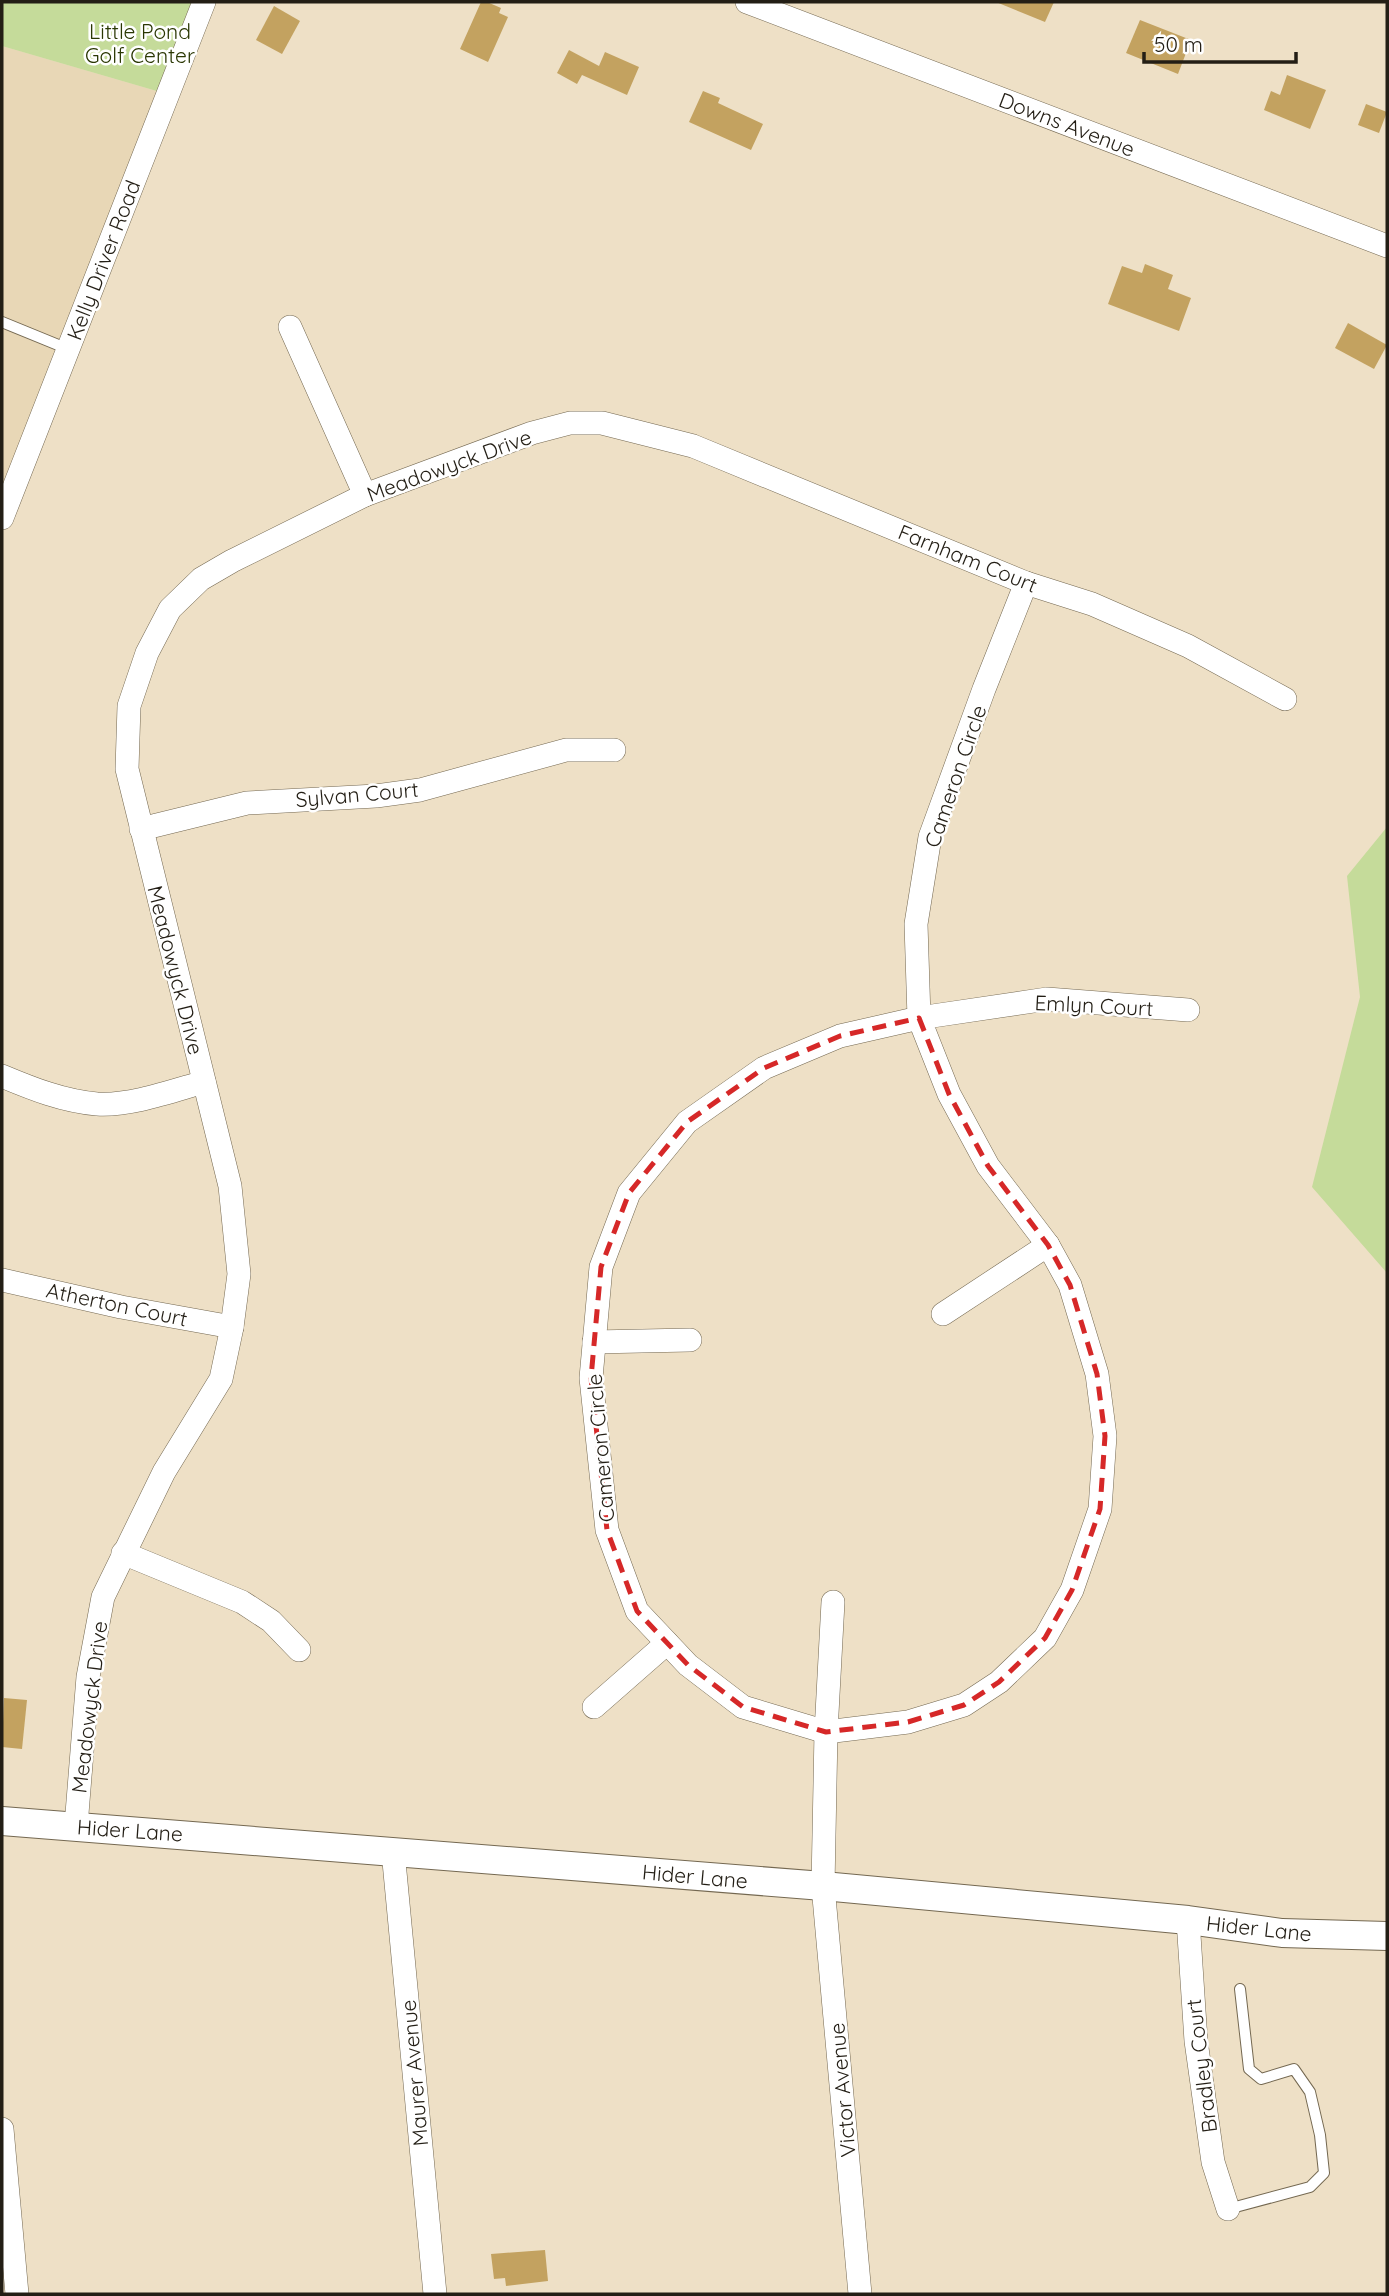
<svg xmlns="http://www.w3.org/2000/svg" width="1389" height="2296" viewBox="0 0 1389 2296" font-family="Quicksand,sans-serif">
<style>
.built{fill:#e8d7b6}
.green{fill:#c5db9a}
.building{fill:#c3a260}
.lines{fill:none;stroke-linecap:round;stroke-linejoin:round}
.service-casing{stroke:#746851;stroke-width:12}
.minor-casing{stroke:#746851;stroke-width:24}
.tertiary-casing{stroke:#746851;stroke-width:30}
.service{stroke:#fff;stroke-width:10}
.minor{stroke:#fff;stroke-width:23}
.tertiary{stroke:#fff;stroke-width:28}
.marked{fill:none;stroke:#d62828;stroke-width:5;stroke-dasharray:14 9;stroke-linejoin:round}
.labels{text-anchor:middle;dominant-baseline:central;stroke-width:5;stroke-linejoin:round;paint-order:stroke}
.park-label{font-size:21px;fill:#2a3703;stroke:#fff}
.street-label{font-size:21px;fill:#231e15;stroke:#fff}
</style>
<rect width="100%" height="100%" fill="#eee0c6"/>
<!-- built -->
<path class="built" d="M2 46 167 94 2 505Z"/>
<!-- green -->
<g class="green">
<path d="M2 2H201L167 94 2 46Z"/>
<path d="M1387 827V1273L1312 1187 1360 997 1347 876Z"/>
</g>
<!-- building -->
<g class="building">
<path d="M481 2H487L501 8 499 13 508 17 488 62 460 49Z"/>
<path d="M996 2H1054L1045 22Z"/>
<path d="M274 6 300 21 282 54 256 40Z"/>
<path d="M1140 20 1191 40 1178 74 1126 53Z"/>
<path d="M569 50 599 66 605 52 639 67 627 95 582 75 577 84 557 73Z"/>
<path d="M1287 75 1326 90 1310 129 1264 110 1271 91 1280 95Z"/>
<path d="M703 91 720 98 718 103 763 124 751 150 689 122Z"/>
<path d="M1366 104 1387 112 1379 133 1358 125Z"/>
<path d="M1145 264 1173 275 1168 289 1191 298 1179 331 1108 304 1122 266 1142 273Z"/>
<path d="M1348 323 1387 345 1374 369 1335 348Z"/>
<path d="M4 1698 27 1700 22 1749 2 1747Z"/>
<path d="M545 2250 548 2281 506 2286 505 2278 494 2279 491 2254Z"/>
</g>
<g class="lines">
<!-- service casing -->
<g class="service-casing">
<g id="service">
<path d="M2 322 68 349"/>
<path d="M1228 2209 1310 2187 1324 2173 1320 2135 1310 2092 1294 2069 1261 2079 1249 2069 1240 1989"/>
</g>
</g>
<!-- minor casing -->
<g class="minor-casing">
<g id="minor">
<path d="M747 2 1387 246"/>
<path d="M290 327 365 495"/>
<path d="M2 518 204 2"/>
<path d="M1026 583 984 689 930 837 916 924 919 1018 949 1094 988 1166 1048 1245 1070 1285 1097 1374 1105 1436 1100 1509 1072 1590 1045 1638 999 1682 964 1705 908 1722 826 1732 743 1707 688 1665 637 1611 607 1530 591 1378 601 1267 629 1193 687 1122 764 1068 840 1036 919 1018 1047 999 1188 1010"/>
<path d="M141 829 247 803 376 796 420 790 566 750H614"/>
<path d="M2 1076C33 1089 63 1101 97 1104 131 1106 172 1091 204 1082"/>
<path d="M2 1280 121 1307 232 1327"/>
<path d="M943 1314 1048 1245"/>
<path d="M594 1342 690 1340"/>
<path d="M123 1553 242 1602 271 1621 299 1650"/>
<path d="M833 1602 826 1732 823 1886 860 2294"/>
<path d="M594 1707 667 1643"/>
<path d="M76 1826 88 1677 103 1597 164 1472 221 1379 232 1327 239 1274 230 1186 127 769 129 706 147 653 170 609 201 579 232 561 365 495 532 433 570 423H602L693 446 1026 583 1092 604 1188 646 1285 699"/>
<path d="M393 1851 435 2294"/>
<path d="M1188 1920 1196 2041 1213 2162 1228 2209"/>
<path d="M2 2129 17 2294"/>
</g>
</g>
<!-- tertiary casing -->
<g class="tertiary-casing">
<path id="tertiary" d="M2 1821 823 1886 1188 1920 1282 1933 1387 1936"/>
</g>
<!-- service -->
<use href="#service" class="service"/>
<!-- minor -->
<use href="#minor" class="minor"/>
<!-- tertiary -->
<use href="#tertiary" class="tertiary"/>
</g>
<!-- marked area -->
<path class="marked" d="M919 1018 949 1094 988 1166 1048 1245 1070 1285 1097 1374 1105 1436 1100 1509 1072 1590 1045 1638 999 1682 964 1705 908 1722 826 1732 743 1707 688 1665 637 1611 607 1530 591 1378 601 1267 629 1193 687 1122 764 1068 840 1036Z"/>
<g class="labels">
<!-- park labels -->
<g class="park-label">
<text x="140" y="31">Little Pond<tspan x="140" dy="24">Golf Center</tspan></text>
</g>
<!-- street labels -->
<g class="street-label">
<text transform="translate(1067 124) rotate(21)">Downs Avenue</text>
<text transform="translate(103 260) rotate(-69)">Kelly Driver Road</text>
<text transform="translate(449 465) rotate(-20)">Meadowyck Drive</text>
<text transform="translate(968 558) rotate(22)">Farnham Court</text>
<text transform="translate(955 776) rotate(-71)">Cameron Circle</text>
<text transform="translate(357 794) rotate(-5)">Sylvan Court</text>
<text transform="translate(176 970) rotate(76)">Meadowyck Drive</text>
<text transform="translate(1094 1005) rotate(3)">Emlyn Court</text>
<text transform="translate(117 1304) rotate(12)">Atherton Court</text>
<text transform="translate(600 1448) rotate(-95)">Cameron Circle</text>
<text transform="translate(89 1707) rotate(-83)">Meadowyck Drive</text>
<text transform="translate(130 1830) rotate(4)">Hider Lane</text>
<text transform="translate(695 1876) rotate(5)">Hider Lane</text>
<text transform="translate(1259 1928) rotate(6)">Hider Lane</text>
<text transform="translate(1201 2066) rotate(-97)">Bradley Court</text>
<text transform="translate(414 2073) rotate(-95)">Maurer Avenue</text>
<text transform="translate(842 2090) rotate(-95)">Victor Avenue</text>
</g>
</g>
<!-- border -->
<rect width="1389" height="2296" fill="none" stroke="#231e15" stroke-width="7"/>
<!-- scale -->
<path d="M1144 52v10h152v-10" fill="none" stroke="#231e15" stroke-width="3.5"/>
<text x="1154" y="52" font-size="21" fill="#231e15" stroke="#ffffff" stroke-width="5" paint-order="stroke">50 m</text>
</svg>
